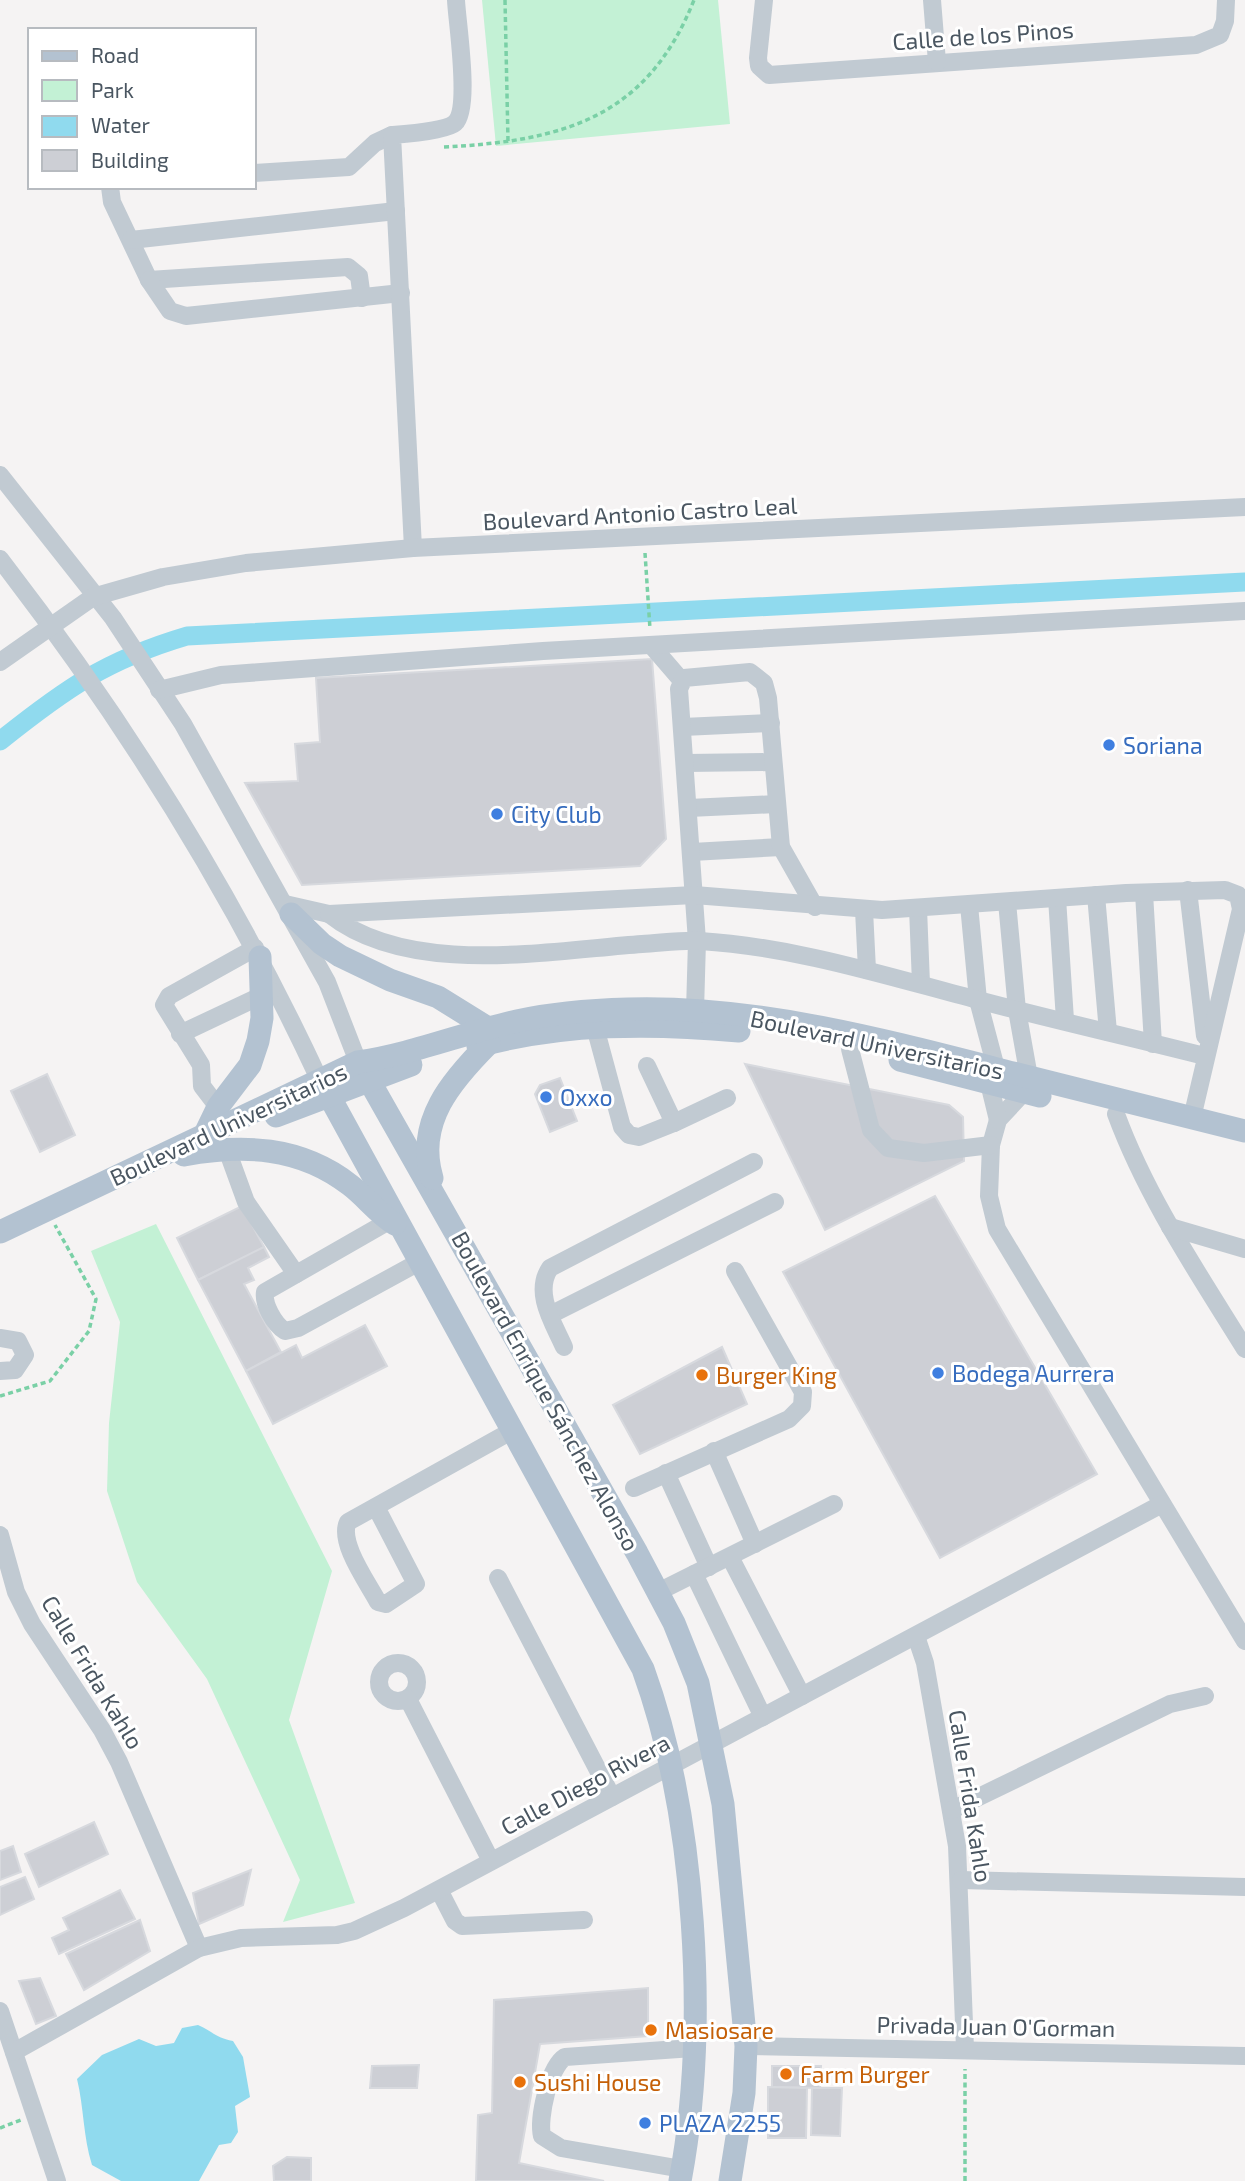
<svg xmlns="http://www.w3.org/2000/svg" width="1245" height="2181" viewBox="0 0 1245 2181" font-family="'Exo 2',sans-serif">
<style>
.green{fill:#c3f1d5}
.water{fill:#90daee}
.lines{fill:none;stroke-linecap:round;stroke-linejoin:round}
.canal{stroke:#90daee;stroke-width:19}
.building{fill:#cdcfd5;stroke:#d7d9de;stroke-width:2}
.path{stroke:#7ad0a6;stroke-width:3.5;stroke-dasharray:5 3.5;stroke-linecap:butt}
.minor{stroke:#c1cad2;stroke-width:18}
.major{stroke:#b3c2d1;stroke-width:23}
.shop-dot{fill:#3f7fe0;stroke:#fff;stroke-width:2.5}
.food-dot{fill:#e8710a;stroke:#fff;stroke-width:2.5}
.labels{text-anchor:middle;dominant-baseline:central;stroke-width:6;stroke-linejoin:round;paint-order:stroke}
.street-label{font-size:23px;fill:#4a5661;stroke:#fff}
.shop-label{font-size:23px;fill:#366cbe;stroke:#fff;text-anchor:start}
.food-label{font-size:23px;fill:#c56008;stroke:#fff;text-anchor:start}
</style>
<rect width="100%" height="100%" fill="#f5f3f3"/>
<!-- green -->
<g class="green">
<path d="M482 0H718L730 124 496 146Z"/>
<path d="M156 1224 332 1571 289 1720 355 1903 283 1922 300 1880 207 1679 137 1582 107 1491 109 1423 120 1322 91 1251Z"/>
</g>
<!-- water -->
<path class="water" d="M198 2025C212 2031 216 2038 233 2041L243 2057 250 2097 235 2106 238 2132 231 2143 219 2145 199 2181H121L92 2165C83 2136 84 2108 77 2079L102 2055 139 2039 156 2046 174 2043 182 2028Z"/>
<g class="lines">
<!-- canal -->
<path class="canal" d="M0 741C65 689 106 660 187 636L1245 582"/>
</g>
<!-- building -->
<g class="building">
<path d="M652 659 666 839 640 866 302 885 245 783 298 781 295 744 320 742 316 678Z"/>
<path d="M745 1064 949 1105 963 1117 964 1161 825 1230Z"/>
<path d="M47 1074 75 1135 40 1152 11 1091Z"/>
<path d="M560 1078 577 1121 550 1132 535 1094 540 1085Z"/>
<path d="M935 1196 1097 1474 940 1558 783 1272Z"/>
<path d="M242 1206 264 1247 198 1280 177 1238Z"/>
<path d="M264 1247 269 1257 248 1268 254 1280 244 1284 281 1352 246 1371 198 1280Z"/>
<path d="M365 1325 387 1366 273 1424 246 1371 296 1345 302 1358Z"/>
<path d="M722 1347 747 1404 640 1454 613 1405Z"/>
<path d="M94 1822 108 1854 39 1887 25 1854Z"/>
<path d="M13 1846 21 1872 0 1880V1851Z"/>
<path d="M251 1870 243 1905 199 1924 193 1893Z"/>
<path d="M25 1877 34 1899 0 1915V1887Z"/>
<path d="M120 1890 135 1919 59 1954 52 1938 69 1930 63 1918Z"/>
<path d="M140 1920 150 1951 84 1990 66 1954Z"/>
<path d="M40 1978 56 2016 36 2024 19 1981Z"/>
<path d="M648 1988V2036L540 2044 519 2163 604 2181H476L478 2115 492 2113 494 2000Z"/>
<path d="M419 2065 417 2088H370L372 2066Z"/>
<path d="M772 2066H821L820 2088 772 2087Z"/>
<path d="M768 2087 807 2088 806 2138H768Z"/>
<path d="M812 2088H842L840 2136 811 2135Z"/>
<path d="M287 2157 311 2158V2181H274L273 2166Z"/>
</g>
<g class="lines">
<!-- path -->
<g class="path">
<path d="M505 0 508 141"/>
<path d="M444 147C563 141 647 118 694 0"/>
<path d="M645 553 650 629"/>
<path d="M0 1396 50 1381 89 1331 96 1299 55 1225"/>
<path d="M0 2128 21 2120"/>
<path d="M965 2181V2069"/>
</g>
<!-- minor -->
<g class="minor">
<path d="M764 0 758 58 759 66 769 75 1196 45 1220 35 1225 21 1226 0"/>
<path d="M932 0 937 62"/>
<path d="M254 173 349 167 375 143 392 135"/>
<path d="M110 187 112 202 149 280 348 267 359 276 362 298"/>
<path d="M131 240 396 211"/>
<path d="M149 280 170 311 186 316 401 293"/>
<path d="M0 475 113 618 183 724 327 982 358 1062"/>
<path d="M413 548 392 135C405 134 446 131 455 123 471 108 457 23 456 0"/>
<path d="M0 559C125 721 233 894 319 1079"/>
<path d="M651 645 682 681"/>
<path d="M0 662 93 597 163 577 246 563 413 548 1245 507"/>
<path d="M159 690 221 675 543 651 1245 611"/>
<path d="M683 727 771 723"/>
<path d="M686 763 773 762"/>
<path d="M689 808 776 804"/>
<path d="M692 852 781 847"/>
<path d="M1188 890 1205 1036"/>
<path d="M1144 893 1153 1044"/>
<path d="M1096 895 1108 1032"/>
<path d="M1057 898 1065 1020"/>
<path d="M1007 902 1017 1010 1029 1077 1024 1092 998 1120 991 1145 989 1196 997 1229 1245 1641"/>
<path d="M285 904 329 914"/>
<path d="M969 905 978 1000 996 1068 989 1083 998 1120"/>
<path d="M918 908 921 984"/>
<path d="M864 910 867 970"/>
<path d="M695 1011 697 941 679 689 684 678 750 672 764 683 768 698 781 847 815 907"/>
<path d="M595 1027 622 1127 629 1135 639 1137 674 1123 647 1066"/>
<path d="M180 1034 271 991"/>
<path d="M850 1049 871 1130 888 1148 924 1153 991 1145"/>
<path d="M218 1107 202 1086 201 1065 164 1005 169 996 255 948"/>
<path d="M1116 1114C1147 1198 1198 1273 1245 1349"/>
<path d="M1192 1118 1241 909 1238 895 1225 890 1126 893 882 910 694 895 329 914C408 977 546 951 642 944 661 943 681 940 700 941 796 947 886 976 978 1000 1053 1020 1129 1037 1204 1056"/>
<path d="M674 1123 727 1098"/>
<path d="M226 1147 246 1202 296 1274"/>
<path d="M389 1221 265 1292C263 1304 274 1324 285 1331L298 1328 421 1261"/>
<path d="M1170 1227 1245 1249"/>
<path d="M550 1315 775 1202"/>
<path d="M0 1338 18 1341 25 1355 15 1370 0 1371"/>
<path d="M564 1347C554 1324 533 1293 550 1268L754 1162"/>
<path d="M714 1451 755 1544"/>
<path d="M666 1473 709 1567"/>
<path d="M634 1488 789 1419 802 1406 803 1392 735 1271"/>
<path d="M376 1507 416 1584 386 1604 378 1602C368 1583 338 1542 348 1522L513 1430"/>
<path d="M0 1535 16 1592 32 1624 102 1730 119 1762 199 1948"/>
<path d="M730 1557 802 1696"/>
<path d="M694 1574 763 1717"/>
<path d="M498 1578 612 1797"/>
<path d="M658 1592 834 1504"/>
<path d="M916 1636 925 1663 957 1846 965 2049"/>
<circle cx="398" cy="1682" r="19"/>
<path d="M408 1699 491 1861"/>
<path d="M952 1810 1170 1704 1205 1696"/>
<path d="M961 1880 1245 1887"/>
<path d="M439 1890 455 1921 462 1926 584 1920"/>
<path d="M0 2011 57 2181"/>
<path d="M746 2046 1245 2056"/>
<path d="M14 2052 199 1948 241 1938 337 1935 354 1931 404 1908 1162 1504"/>
<path d="M682 2169 561 2148 542 2136C538 2118 549 2067 565 2057L693 2048"/>
</g>
<!-- major -->
<g class="major">
<path d="M291 914 322 944 340 956 390 980 438 997 488 1028"/>
<path d="M478 1046C563 1023 651 1023 739 1031"/>
<path d="M900 1060 1040 1096"/>
<path d="M362 1068 637 1553 674 1623 698 1683 723 1804 746 2046 744 2093 730 2181"/>
<path d="M321 1081 643 1669C696 1815 709 2028 680 2181"/>
<path d="M276 1116 411 1065"/>
<path d="M204 1136 218 1107 250 1065 258 1041 262 1018 260 957"/>
<path d="M184 1155C242 1144 300 1146 350 1185 366 1197 378 1214 395 1224"/>
<path d="M432 1178C415 1122 452 1080 489 1043"/>
<path d="M0 1232 358 1062C412 1054 464 1033 517 1021 553 1013 591 1010 628 1009 763 1005 899 1044 1029 1077 1101 1095 1173 1113 1245 1131"/>
</g>
</g>
<!-- markers -->
<g class="shop-dot">
<circle cx="1109" cy="745" r="7"/>
<circle cx="497" cy="814" r="7"/>
<circle cx="546" cy="1097" r="7"/>
<circle cx="938" cy="1373" r="7"/>
<circle cx="645" cy="2123" r="7"/>
</g>
<g class="food-dot">
<circle cx="702" cy="1375" r="7"/>
<circle cx="651" cy="2030" r="7"/>
<circle cx="786" cy="2074" r="7"/>
<circle cx="520" cy="2082" r="7"/>
</g>
<g class="labels">
<!-- street labels -->
<g class="street-label">
<text transform="translate(983 35) rotate(-4)">Calle de los Pinos</text>
<text transform="translate(640 513) rotate(-3)">Boulevard Antonio Castro Leal</text>
<text transform="translate(877 1044) rotate(12)">Boulevard Universitarios</text>
<text transform="translate(228 1124) rotate(-25)">Boulevard Universitarios</text>
<text transform="translate(546 1391) rotate(61)">Boulevard Enrique Sánchez Alonso</text>
<text transform="translate(93 1672) rotate(59)">Calle Frida Kahlo</text>
<text transform="translate(585 1784) rotate(-28)">Calle Diego Rivera</text>
<text transform="translate(971 1796) rotate(81)">Calle Frida Kahlo</text>
<text transform="translate(996 2026) rotate(1)">Privada Juan O'Gorman</text>
</g>
<!-- shop labels -->
<g class="shop-label">
<text x="1123" y="745">Soriana</text>
<text x="511" y="814">City Club</text>
<text x="560" y="1097">Oxxo</text>
<text x="952" y="1373">Bodega Aurrera</text>
<text x="659" y="2123">PLAZA 2255</text>
</g>
<!-- food labels -->
<g class="food-label">
<text x="716" y="1375">Burger King</text>
<text x="665" y="2030">Masiosare</text>
<text x="800" y="2074">Farm Burger</text>
<text x="534" y="2082">Sushi House</text>
</g>
</g>
<!-- legend -->
<rect x="28" y="28" width="228" height="161" fill="#ffffff" stroke="#b7bbc0" stroke-width="2"/>
<rect x="42" y="51" width="35" height="10" fill="#b3c2d1" stroke="#b7bbc0" stroke-width="2"/>
<text x="91" y="63" font-size="21" fill="#4a5661">Road</text>
<rect x="42" y="80" width="35" height="21" fill="#c3f1d5" stroke="#b7bbc0" stroke-width="2"/>
<text x="91" y="98" font-size="21" fill="#4a5661">Park</text>
<rect x="42" y="116" width="35" height="21" fill="#90daee" stroke="#b7bbc0" stroke-width="2"/>
<text x="91" y="133" font-size="21" fill="#4a5661">Water</text>
<rect x="42" y="150" width="35" height="21" fill="#cdcfd5" stroke="#b7bbc0" stroke-width="2"/>
<text x="91" y="168" font-size="21" fill="#4a5661">Building</text>
</svg>
